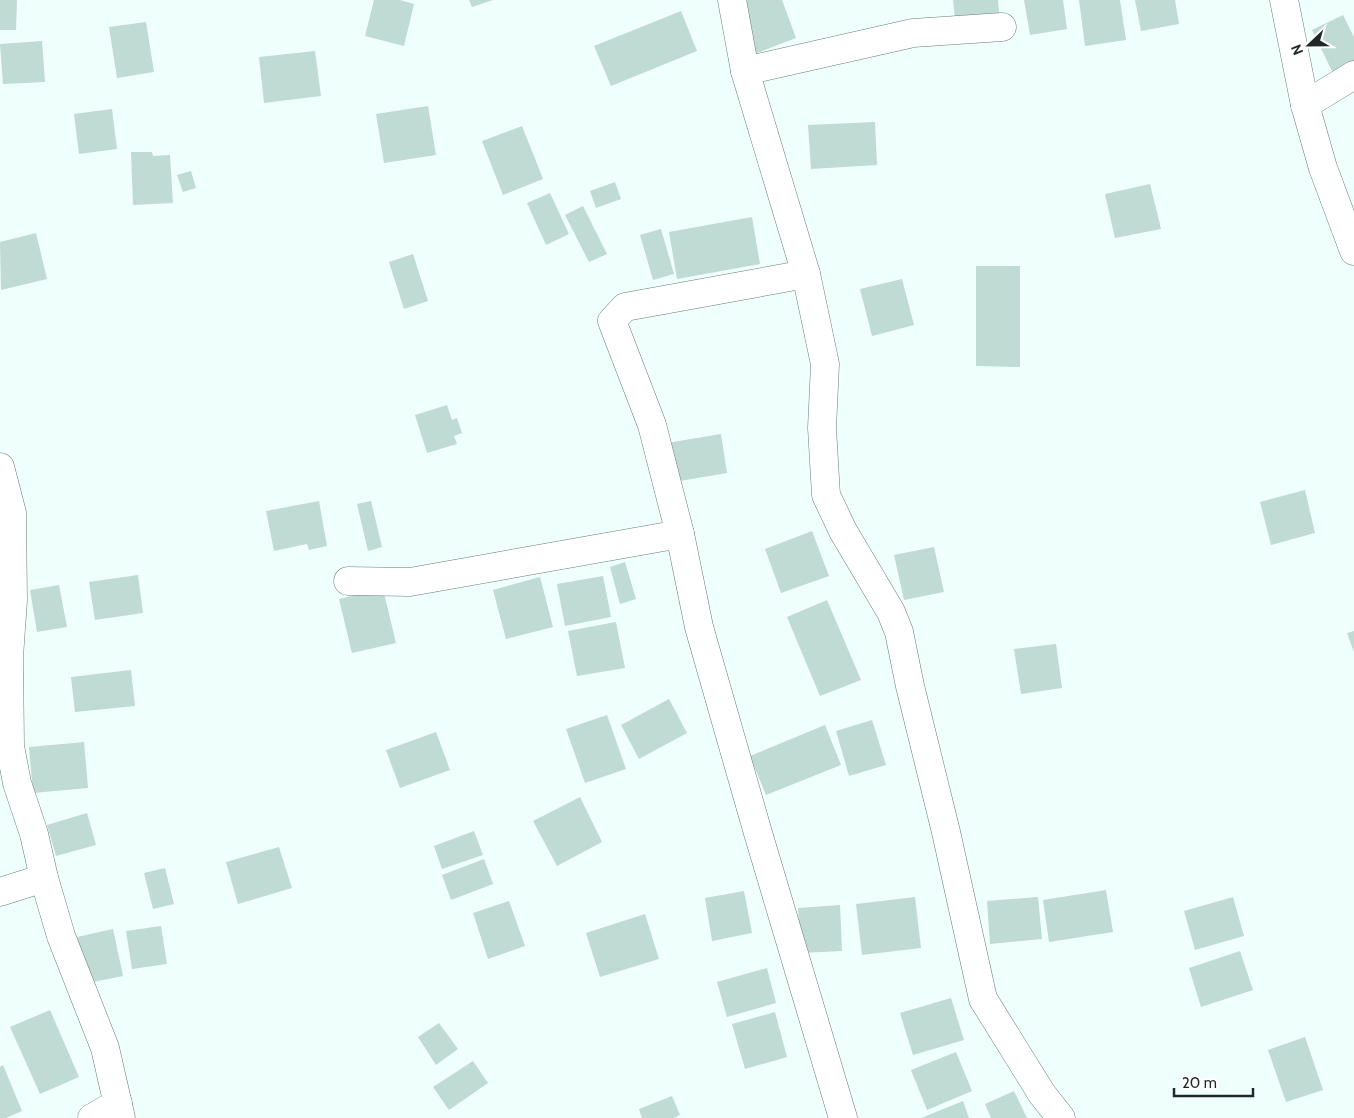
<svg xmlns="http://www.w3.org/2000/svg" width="1354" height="1118" viewBox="0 0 1354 1118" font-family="Cabin,sans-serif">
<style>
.building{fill:#c0dad4}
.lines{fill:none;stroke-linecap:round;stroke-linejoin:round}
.minor-casing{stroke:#667d78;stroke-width:29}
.minor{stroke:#fff;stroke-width:28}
</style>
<rect width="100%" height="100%" fill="#effffc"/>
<!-- building -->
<g class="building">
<path d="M0 0H17L16 30H0Z"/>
<path d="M374 0H400L414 4 404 46 365 36Z"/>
<path d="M469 0H493L472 7Z"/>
<path d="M748 0H782L796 38 754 54 736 4Z"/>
<path d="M953 0H998L999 13 955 18Z"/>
<path d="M1024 0H1063L1067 29 1030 35Z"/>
<path d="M1079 0H1120L1126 40 1085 46Z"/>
<path d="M1135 0H1175L1179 24 1141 31Z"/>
<path d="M681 11 697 51 611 86 594 46Z"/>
<path d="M1343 15 1354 37V62L1333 73 1312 30Z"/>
<path d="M146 22 154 72 117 78 109 27Z"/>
<path d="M42 41 45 82 3 84 0 44Z"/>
<path d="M315 51 321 96 264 103 259 57Z"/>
<path d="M428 106 436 155 384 163 376 114Z"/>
<path d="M112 109 117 149 79 154 74 114Z"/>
<path d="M875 122 877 165 811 169 808 125Z"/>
<path d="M522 126 543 179 503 195 482 141Z"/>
<path d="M131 152H152L153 156 170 155 173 203 133 205Z"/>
<path d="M191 171 196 188 183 192 177 175Z"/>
<path d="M615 182 621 199 596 208 590 191Z"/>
<path d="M1150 184 1161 229 1115 238 1105 194Z"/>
<path d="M550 193 569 234 546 245 527 203Z"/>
<path d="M583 206 607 254 589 262 565 215Z"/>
<path d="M752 217 760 264 677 279 669 232Z"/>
<path d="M661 229 674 274 653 280 640 235Z"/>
<path d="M36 233 47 279 1 290 0 242Z"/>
<path d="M413 254 428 301 404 309 389 262Z"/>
<path d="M976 266H1020V367L976 366Z"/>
<path d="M902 279 914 325 872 336 860 289Z"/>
<path d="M447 405 452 420 457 418 462 433 454 436 457 444 427 453 415 415Z"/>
<path d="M721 434 727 473 674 482 667 443Z"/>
<path d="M1305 490 1315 533 1271 545 1260 502Z"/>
<path d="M319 501 327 546 309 550 307 544 274 551 266 511Z"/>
<path d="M371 501 382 547 368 551 357 504Z"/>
<path d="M812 531 829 576 781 593 765 549Z"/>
<path d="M934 547 944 592 904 600 894 555Z"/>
<path d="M625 562 636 599 620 604 610 567Z"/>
<path d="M138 575 143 613 95 620 89 582Z"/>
<path d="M603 576 611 617 565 626 557 584Z"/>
<path d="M540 577 553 627 506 639 493 590Z"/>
<path d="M59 585 67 627 37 632 30 590Z"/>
<path d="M383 589 396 643 352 653 339 599Z"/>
<path d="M827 600 861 680 820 696 787 617Z"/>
<path d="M616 622 625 668 577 676 568 631Z"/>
<path d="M1354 631V652L1347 633Z"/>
<path d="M1056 644 1062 688 1021 694 1014 649Z"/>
<path d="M131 670 135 706 75 712 71 677Z"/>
<path d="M669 699 687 733 639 759 621 725Z"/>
<path d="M607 715 626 769 585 783 566 729Z"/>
<path d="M872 720 886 765 849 776 836 731Z"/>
<path d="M825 725 841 765 766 795 750 756Z"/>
<path d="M436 732 450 770 400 788 386 750Z"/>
<path d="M84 742 88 788 33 793 29 747Z"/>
<path d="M580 797 602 842 557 866 533 821Z"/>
<path d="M87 813 96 845 56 856 47 825Z"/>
<path d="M474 831 483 855 442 869 434 846Z"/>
<path d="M279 847 292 888 238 904 226 862Z"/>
<path d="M484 859 493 884 451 900 442 875Z"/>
<path d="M165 868 174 904 153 909 144 873Z"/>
<path d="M1106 890 1113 932 1049 942 1043 900Z"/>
<path d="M744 891 752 933 712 941 705 898Z"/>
<path d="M915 897 921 948 862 955 856 904Z"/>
<path d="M1038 897 1042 939 990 944 987 901Z"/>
<path d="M1233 897 1244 936 1195 950 1184 911Z"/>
<path d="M509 901 525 946 488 959 473 913Z"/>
<path d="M840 905 842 951 801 953 798 908Z"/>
<path d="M645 914 659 959 600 977 586 933Z"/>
<path d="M161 926 167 964 132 969 126 931Z"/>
<path d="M113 929 123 976 88 983 77 937Z"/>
<path d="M1240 951 1253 990 1201 1007 1189 968Z"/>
<path d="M767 968 776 1003 727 1017 717 982Z"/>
<path d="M951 998 964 1040 913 1055 900 1013Z"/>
<path d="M50 1010 79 1077 40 1094 10 1027Z"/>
<path d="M775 1012 787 1057 745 1069 732 1024Z"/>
<path d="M439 1023 458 1049 436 1065 418 1037Z"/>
<path d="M1305 1037 1323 1090 1286 1102 1268 1050Z"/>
<path d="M956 1052 972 1091 927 1110 911 1070Z"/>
<path d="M473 1061 488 1083 449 1110 433 1087Z"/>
<path d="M3 1065 22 1111 6 1118H0V1067Z"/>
<path d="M1014 1091 1027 1118H991L985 1104Z"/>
<path d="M672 1096 680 1115 674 1118H642L639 1109Z"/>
<path d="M963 1101 969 1118H921Z"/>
</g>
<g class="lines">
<!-- minor casing -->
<g class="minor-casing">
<g id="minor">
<path d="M732 0 745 71 806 274 825 364 822 428 826 495 843 531 891 612 899 632 910 686 946 832 983 999 1042 1094 1061 1118"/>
<path d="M1284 0 1305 105 1323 168 1354 251"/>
<path d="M745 71 913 33 1002 27"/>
<path d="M1305 105 1354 75"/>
<path d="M806 274 625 307 612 321 652 425 680 534 699 627 758 833 843 1118"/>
<path d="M0 467 12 513 13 600 9 657 10 746 17 783 34 834 44 878 61 936 105 1048 121 1118"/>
<path d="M348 581 410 582 680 534"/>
<path d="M0 892 44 878"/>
<path d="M92 1118 118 1103"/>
</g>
</g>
<!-- minor -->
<use href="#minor" class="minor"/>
</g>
<!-- north arrow -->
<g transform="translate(1309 45) rotate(248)" stroke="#ffffff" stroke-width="4" paint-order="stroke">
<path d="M0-4L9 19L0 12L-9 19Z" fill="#1e2826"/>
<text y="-8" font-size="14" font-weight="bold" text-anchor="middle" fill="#1e2826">N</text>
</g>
<!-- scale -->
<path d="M1174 1088v8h79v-8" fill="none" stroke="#1e2826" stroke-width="2.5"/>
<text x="1182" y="1088" font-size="15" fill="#1e2826" stroke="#ffffff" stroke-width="4" paint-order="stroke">20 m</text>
</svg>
